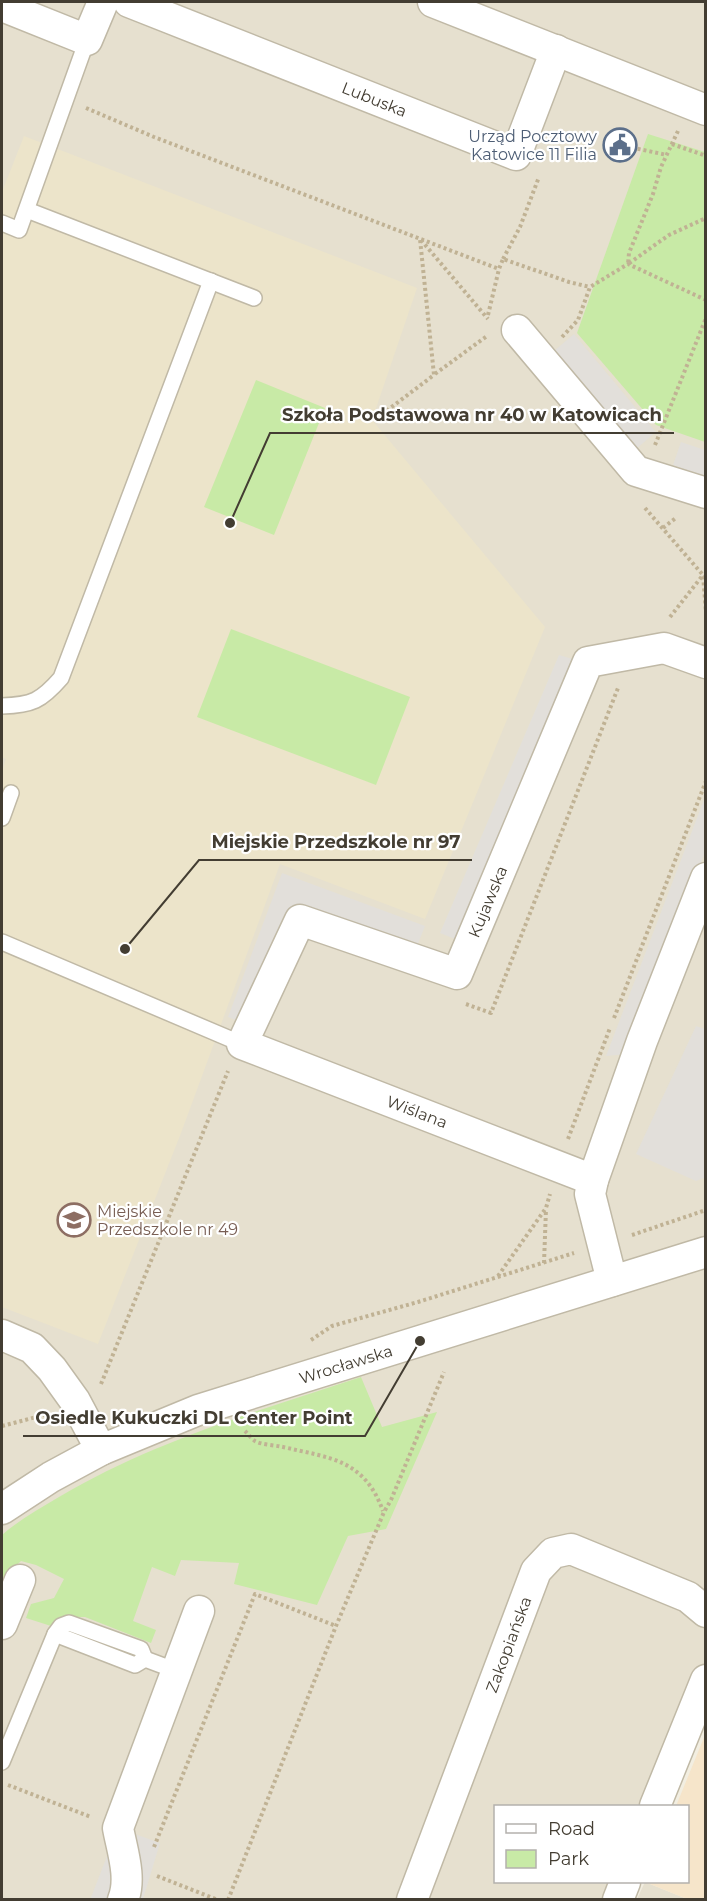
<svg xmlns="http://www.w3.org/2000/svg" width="707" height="1901" viewBox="0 0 707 1901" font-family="Montserrat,sans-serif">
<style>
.residential{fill:#e6e0cf}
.commercial{fill:#f6e5ca}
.education{fill:#ece4ca}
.green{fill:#c8eaa6}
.parking{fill:#e2dfda}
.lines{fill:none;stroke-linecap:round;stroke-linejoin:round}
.lane-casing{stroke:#c0b9a6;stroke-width:18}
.street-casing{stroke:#c0b9a6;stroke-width:33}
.path{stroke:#c0b294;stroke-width:4;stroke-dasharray:3 3;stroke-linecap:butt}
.lane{stroke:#fff;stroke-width:15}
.street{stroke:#fff;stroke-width:30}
.labels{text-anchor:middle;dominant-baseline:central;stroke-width:4.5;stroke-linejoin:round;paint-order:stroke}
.street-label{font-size:16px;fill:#433d32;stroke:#fff}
.service-label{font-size:16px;fill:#4e5e75;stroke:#fff;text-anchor:end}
.education-label{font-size:16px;fill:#785e54;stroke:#fff;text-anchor:start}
.leader{fill:none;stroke:#433d32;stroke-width:2}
.callout-dot{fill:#433d32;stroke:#fff;stroke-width:2}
.callout-label{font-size:18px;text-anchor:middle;font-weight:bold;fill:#433d32;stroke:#fff;stroke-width:4.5;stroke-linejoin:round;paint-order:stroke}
</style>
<rect width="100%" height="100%" fill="#f2eee1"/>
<!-- residential -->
<g class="residential">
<path d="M2 2H705V1680L655 1806H496V1882H625L618 1899 2 1900Z"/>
<path d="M645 1882 687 1899H637Z"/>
</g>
<!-- commercial -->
<path class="commercial" d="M705 1735V1899H687L645 1882H688V1806H676Z"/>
<!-- education -->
<path class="education" d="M24 136 417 288 372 420 545 627 425 919 280 864 181 1133 98 1344 2 1307V772L6 759 2 757V192Z"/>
<!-- green -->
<g class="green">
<path d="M648 134 705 152V442L656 425 577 333Z"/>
<path d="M256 380 325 408 274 535 204 507Z"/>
<path d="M231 629 410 697 376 785 197 717Z"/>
<path d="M361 1377 382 1427 437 1412 386 1529 348 1536 317 1605 234 1584 239 1563 181 1560 175 1576 152 1567 133 1621 156 1630 151 1643 85 1617H65L51 1626 26 1618 31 1604 54 1598 64 1579 36 1565 21 1561 2 1579V1535C19 1520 39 1509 59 1497 153 1441 258 1411 361 1377Z"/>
</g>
<!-- parking -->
<g class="parking">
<path d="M574 334 656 432 636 449 554 351Z"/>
<path d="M681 442 705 450V476L673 465Z"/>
<path d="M559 655 583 662 465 943 440 933Z"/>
<path d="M705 797V852L628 1054 606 1056Z"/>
<path d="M282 873 425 926 415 951 292 908 247 1025 228 1017Z"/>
<path d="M696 1026 705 1029 706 1177 696 1181 636 1154Z"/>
<path d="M118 1828 160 1843 143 1899 90 1900Z"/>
</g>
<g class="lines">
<!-- lane casing -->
<g class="lane-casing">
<g id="lane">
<path d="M27 210 254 298"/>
<path d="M2 223 19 230 87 40"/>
<path d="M2 706C32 705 41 701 61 678L211 281"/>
<path d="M2 818 11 793"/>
<path d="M2 942 242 1044"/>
<path d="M55 1634 135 1665 145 1659"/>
<path d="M145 1659 177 1671"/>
<path d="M2 1762 55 1634 61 1626 69 1623 141 1649 145 1659"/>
</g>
</g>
<!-- street casing -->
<g class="street-casing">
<g id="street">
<path id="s1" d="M129 2 516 155 556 50"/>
<path d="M433 2 706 110"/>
<path d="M2 6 87 40 103 2"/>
<path d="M517 330 636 471 706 493"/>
<path id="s2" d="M593 1180 242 1044 300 920 457 974 588 662 664 648 706 663"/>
<path d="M612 1281 590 1194 593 1180 642 1041 706 878"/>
<path d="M2 1335 32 1348 52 1369 75 1401 101 1450"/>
<path id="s3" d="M2 1509 51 1477 101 1450 198 1410 706 1252"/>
<path d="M2 1624 20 1580"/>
<path d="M655 1806 706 1680"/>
<path d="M123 1900C132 1878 122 1850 118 1828L199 1611"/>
<path id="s4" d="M412 1900 536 1571 553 1553 571 1549 688 1597 706 1612"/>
<path d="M618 1900 625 1882"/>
</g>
</g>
<!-- path -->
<g class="path">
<path d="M86 108 154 137 499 269 503 259 569 282 590 287"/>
<path d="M678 131 661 167 653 194 629 253 628 264 669 235 706 218"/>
<path d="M672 144 706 156"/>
<path d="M620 145 667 155"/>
<path d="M421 240 488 319"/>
<path d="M503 259 520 227 539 177"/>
<path d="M488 315 499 269"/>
<path d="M562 337 578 320 590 287 628 264 706 300"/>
<path d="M435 374 487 336"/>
<path d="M377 418 434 375 420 239"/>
<path d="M655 445 706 318"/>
<path d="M645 508 703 575 706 612"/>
<path d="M663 528 677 517"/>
<path d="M670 617 703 575 706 577"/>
<path d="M466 1004 491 1013 618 688"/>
<path d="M614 1018 706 781"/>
<path d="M568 1139 610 1028"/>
<path d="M632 1235 706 1210"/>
<path d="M544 1263 546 1209"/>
<path d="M498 1276 546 1208 550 1194"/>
<path d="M311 1340 332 1326 418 1302 574 1253"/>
<path d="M101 1384 228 1071"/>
<path d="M2 1426 48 1414"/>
<path d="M245 1431C248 1434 252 1439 255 1441 262 1445 274 1445 283 1447 330 1458 364 1459 383 1511"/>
<path d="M8 1785 91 1817"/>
<path d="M154 1847 255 1594 336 1626"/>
<path d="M157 1876 218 1900"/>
<path d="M228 1900 336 1626 384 1512 391 1500 444 1372"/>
</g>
<!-- lane -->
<use href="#lane" class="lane"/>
<!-- street -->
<use href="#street" class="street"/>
</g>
<!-- icons -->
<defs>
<g id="civic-ring" transform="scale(1.725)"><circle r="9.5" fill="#fff" stroke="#5c6f8a" stroke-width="1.5"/><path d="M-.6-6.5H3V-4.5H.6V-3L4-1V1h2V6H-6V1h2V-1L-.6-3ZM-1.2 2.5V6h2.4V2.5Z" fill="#5c6f8a"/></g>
<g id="school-ring" transform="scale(1.725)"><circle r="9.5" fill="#fff" stroke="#8d6e63" stroke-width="1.5"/><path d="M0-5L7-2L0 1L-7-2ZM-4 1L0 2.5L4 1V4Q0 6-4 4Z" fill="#8d6e63"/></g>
</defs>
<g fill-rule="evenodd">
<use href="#civic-ring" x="620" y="145"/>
<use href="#school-ring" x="74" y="1220"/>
</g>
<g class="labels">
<!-- street labels -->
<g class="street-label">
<text stroke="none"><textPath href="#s1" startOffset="264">Lubuska</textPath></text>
<text stroke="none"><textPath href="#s2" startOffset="758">Kujawska</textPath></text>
<text transform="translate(417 1112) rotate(21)">Wiślana</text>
<text stroke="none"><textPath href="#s3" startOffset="375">Wrocławska</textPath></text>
<text stroke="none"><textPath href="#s4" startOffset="273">Zakopiańska</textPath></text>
</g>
<!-- service labels -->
<g class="service-label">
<text x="597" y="136">Urząd Pocztowy<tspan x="597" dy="18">Katowice 11 Filia</tspan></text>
</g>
<!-- education labels -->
<g class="education-label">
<text x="97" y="1211">Miejskie<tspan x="97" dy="18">Przedszkole nr 49</tspan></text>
</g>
</g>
<!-- callouts -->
<path class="leader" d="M230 523L270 433H674M125 949L199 860H472M420 1341L365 1436H23"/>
<g class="callout-dot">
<circle cx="230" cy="523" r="6"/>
<circle cx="125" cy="949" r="6"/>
<circle cx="420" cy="1341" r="6"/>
</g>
<g class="callout-label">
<text x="472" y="421">Szkoła Podstawowa nr 40 w Katowicach</text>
<text x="336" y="848">Miejskie Przedszkole nr 97</text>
<text x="194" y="1424">Osiedle Kukuczki DL Center Point</text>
</g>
<!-- border -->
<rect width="707" height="1901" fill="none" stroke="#433d32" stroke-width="6"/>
<!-- legend -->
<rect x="494" y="1805" width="195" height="78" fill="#ffffff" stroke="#b4b1ad" stroke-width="1.5"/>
<rect x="506" y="1824" width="30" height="9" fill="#ffffff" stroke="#b4b1ad" stroke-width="1.5"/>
<text x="548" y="1835" font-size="18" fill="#433d32">Road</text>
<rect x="506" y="1850" width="30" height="18" fill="#c8eaa6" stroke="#b4b1ad" stroke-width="1.5"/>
<text x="548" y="1865" font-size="18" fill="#433d32">Park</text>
</svg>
